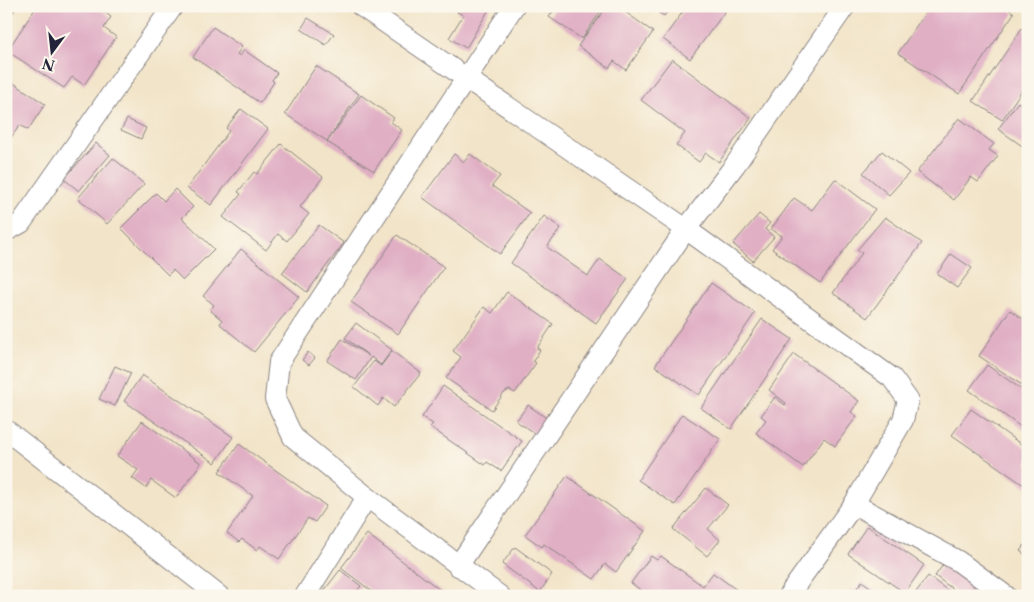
<svg xmlns="http://www.w3.org/2000/svg" width="1034" height="602" viewBox="0 0 1034 602" font-family="'Libre Caslon Text',serif">
<style>
.building{fill:#e0afc4}
.lines{fill:none;stroke-linecap:round;stroke-linejoin:round}
.street-casing{stroke:#8a8382;stroke-width:22}
.street{stroke:#fff;stroke-width:20}
</style>
<rect width="100%" height="100%" fill="#fbf7ec"/>
<filter id="ink" filterUnits="userSpaceOnUse"><feTurbulence type="fractalNoise" baseFrequency=".02" numOctaves="2"/><feDisplacementMap in="SourceGraphic" scale="10" xChannelSelector="R" yChannelSelector="G"/><feConvolveMatrix kernelMatrix="1 2 1 2 8 2 1 2 1" color-interpolation-filters="sRGB"/></filter>
<filter id="wash" filterUnits="userSpaceOnUse"><feTurbulence type="fractalNoise" baseFrequency=".0096" numOctaves="4" result="noise"/><feDisplacementMap in="SourceGraphic" scale="20" xChannelSelector="R" yChannelSelector="G"/><feGaussianBlur stdDeviation="1.12" result="paint"/><feColorMatrix in="noise" values="0 0 0 0 0 0 0 0 0 0 0 0 0 0 0 0 0 1.4 0 .05"/><feComposite in="paint" operator="in"/></filter>
<g filter="url(#wash)">
<rect width="100%" height="100%" fill="#f2e4c8"/>
<g id="blocks">
<!-- building -->
<g class="building">
<path d="M6 6H18L6 21Z"/>
<path d="M37 6H96L111 17 104 28 116 37 84 85 72 77 64 88 7 51Z"/>
<path d="M460 6H491L466 48 449 38 463 15 457 12Z"/>
<path d="M557 6H604L582 39 549 17Z"/>
<path d="M607 6H617L653 32 626 70 614 61 609 68 578 46Z"/>
<path d="M649 6H671L664 16Z"/>
<path d="M687 6H729L690 59 663 39Z"/>
<path d="M930 6H1004L1014 13 959 94 898 53Z"/>
<path d="M308 18 334 34 326 45 301 29Z"/>
<path d="M213 27 242 47 237 54 240 56 244 50 277 73 272 80 274 82 260 103 193 57Z"/>
<path d="M1022 28 1028 32V81L1002 120 973 101Z"/>
<path d="M672 59 751 118 719 162 706 153 699 162 676 145 685 133 641 100Z"/>
<path d="M316 66 359 94 327 141 285 114Z"/>
<path d="M6 78 45 104 28 130 20 125 10 139 6 137Z"/>
<path d="M361 95 394 118 391 122 402 130 374 171 327 142Z"/>
<path d="M1018 102 1028 109V150L998 129Z"/>
<path d="M241 109 268 129 211 205 187 188 229 131 226 128Z"/>
<path d="M959 118 994 144 989 150 998 156 978 182 971 177 954 200 917 172Z"/>
<path d="M127 119 146 128 141 139 121 130Z"/>
<path d="M96 143 110 155 79 191 64 179Z"/>
<path d="M281 144 323 177 300 207 309 214 287 241 278 234 266 250 223 217 241 194 238 192 254 172 257 174Z"/>
<path d="M882 151 909 173 889 195 863 173Z"/>
<path d="M454 154 464 162 470 154 500 176 492 186 530 213 500 254 422 197Z"/>
<path d="M113 158 144 184 107 224 78 198Z"/>
<path d="M835 179 875 209 820 283 772 249 782 236 771 229 794 198 812 210Z"/>
<path d="M175 189 193 207 182 218 214 249 183 280 173 270 168 275 121 228 156 193 164 201Z"/>
<path d="M759 214 770 223 765 229 774 237 753 261 733 244Z"/>
<path d="M544 216 561 228 547 247 588 276 600 259 628 279 596 323 511 263Z"/>
<path d="M885 217 922 243 867 318 833 293 862 253 857 250Z"/>
<path d="M319 225 344 243 307 292 282 273Z"/>
<path d="M397 235 444 267 398 334 351 302Z"/>
<path d="M241 249 299 297 254 352 220 324 222 320 210 310 214 305 203 296Z"/>
<path d="M951 254 972 268 957 288 937 274Z"/>
<path d="M711 283 755 313 699 395 655 366Z"/>
<path d="M507 292 553 324 537 348 540 350 533 361 536 363 515 393 509 390 504 393 492 410 446 378 461 357 453 351 484 307 492 313Z"/>
<path d="M1010 310 1028 322V389L979 356Z"/>
<path d="M762 319 792 339 731 429 701 408Z"/>
<path d="M356 323 392 350 381 365 371 357 356 380 327 361 342 339 369 356 345 338Z"/>
<path d="M392 351 421 373 394 407 383 398 378 406 354 387 374 361 381 366Z"/>
<path d="M308 352 315 358 309 365 302 360Z"/>
<path d="M794 354 859 401 851 412 857 416 835 446 824 438 803 467 756 433 766 420 761 416 775 397 785 405 786 403 769 390Z"/>
<path d="M987 365 1028 394V432L969 390Z"/>
<path d="M115 366 131 373 115 406 99 399Z"/>
<path d="M142 375 233 437 215 463 124 401Z"/>
<path d="M443 386 522 441 501 471 487 462 485 465 430 427 433 424 422 417Z"/>
<path d="M528 405 548 419 537 435 516 421Z"/>
<path d="M971 409 1028 449V488L952 435Z"/>
<path d="M682 414 720 439 675 505 638 480Z"/>
<path d="M142 421 201 463 176 498 151 480 146 488 132 478 138 470 117 456Z"/>
<path d="M239 444 326 506 315 522 308 518 279 559 260 546 257 550 242 539 239 542 227 533 253 496 219 472Z"/>
<path d="M567 476 645 531 616 572 605 564 594 579 544 544 542 547 525 535Z"/>
<path d="M706 488 728 505 708 529 720 540 707 556 673 529Z"/>
<path d="M867 526 924 565 905 593 848 554Z"/>
<path d="M367 534 448 596H378L341 568Z"/>
<path d="M1028 541V557L1020 551Z"/>
<path d="M515 547 552 574 540 592 502 564Z"/>
<path d="M651 556 657 560 661 556 703 586 713 573 737 590 733 596H649L631 583Z"/>
<path d="M945 562 975 585 967 596H962L935 576Z"/>
<path d="M340 570 361 586 353 596H320Z"/>
<path d="M928 576 955 596H913Z"/>
<path d="M862 581 882 596H846L851 589 855 591Z"/>
</g>
</g>
</g>
<g filter="url(#ink)">
<use href="#blocks" fill-opacity="0" stroke="#8a8382" stroke-width="1"/>
<g class="lines">
<!-- street casing -->
<g class="street-casing">
<g id="street">
<path d="M361 6 686 229 892 378 908 400 903 420 854 504 958 561 1006 596"/>
<path d="M6 231 21 223 173 6"/>
<path d="M6 430 219 596"/>
<path d="M458 566 686 229 735 165 845 6"/>
<path d="M305 596 367 497"/>
<path d="M500 596 367 497 293 437 275 399 279 362 514 6"/>
<path d="M788 596 854 504"/>
</g>
</g>
<!-- street -->
<use href="#street" class="street"/>
</g>
</g>
<!-- margin -->
<rect width="1034" height="602" fill="none" stroke="#fbf7ec" stroke-width="25"/>
<!-- north arrow -->
<g transform="translate(52 52) rotate(195)" stroke="#fbf7ec" stroke-width="4" paint-order="stroke">
<path d="M0-4L9 19L0 12L-9 19Z" fill="#22223b"/>
<text y="-8" font-size="14" font-weight="bold" text-anchor="middle" fill="#22223b">N</text>
</g>
</svg>
